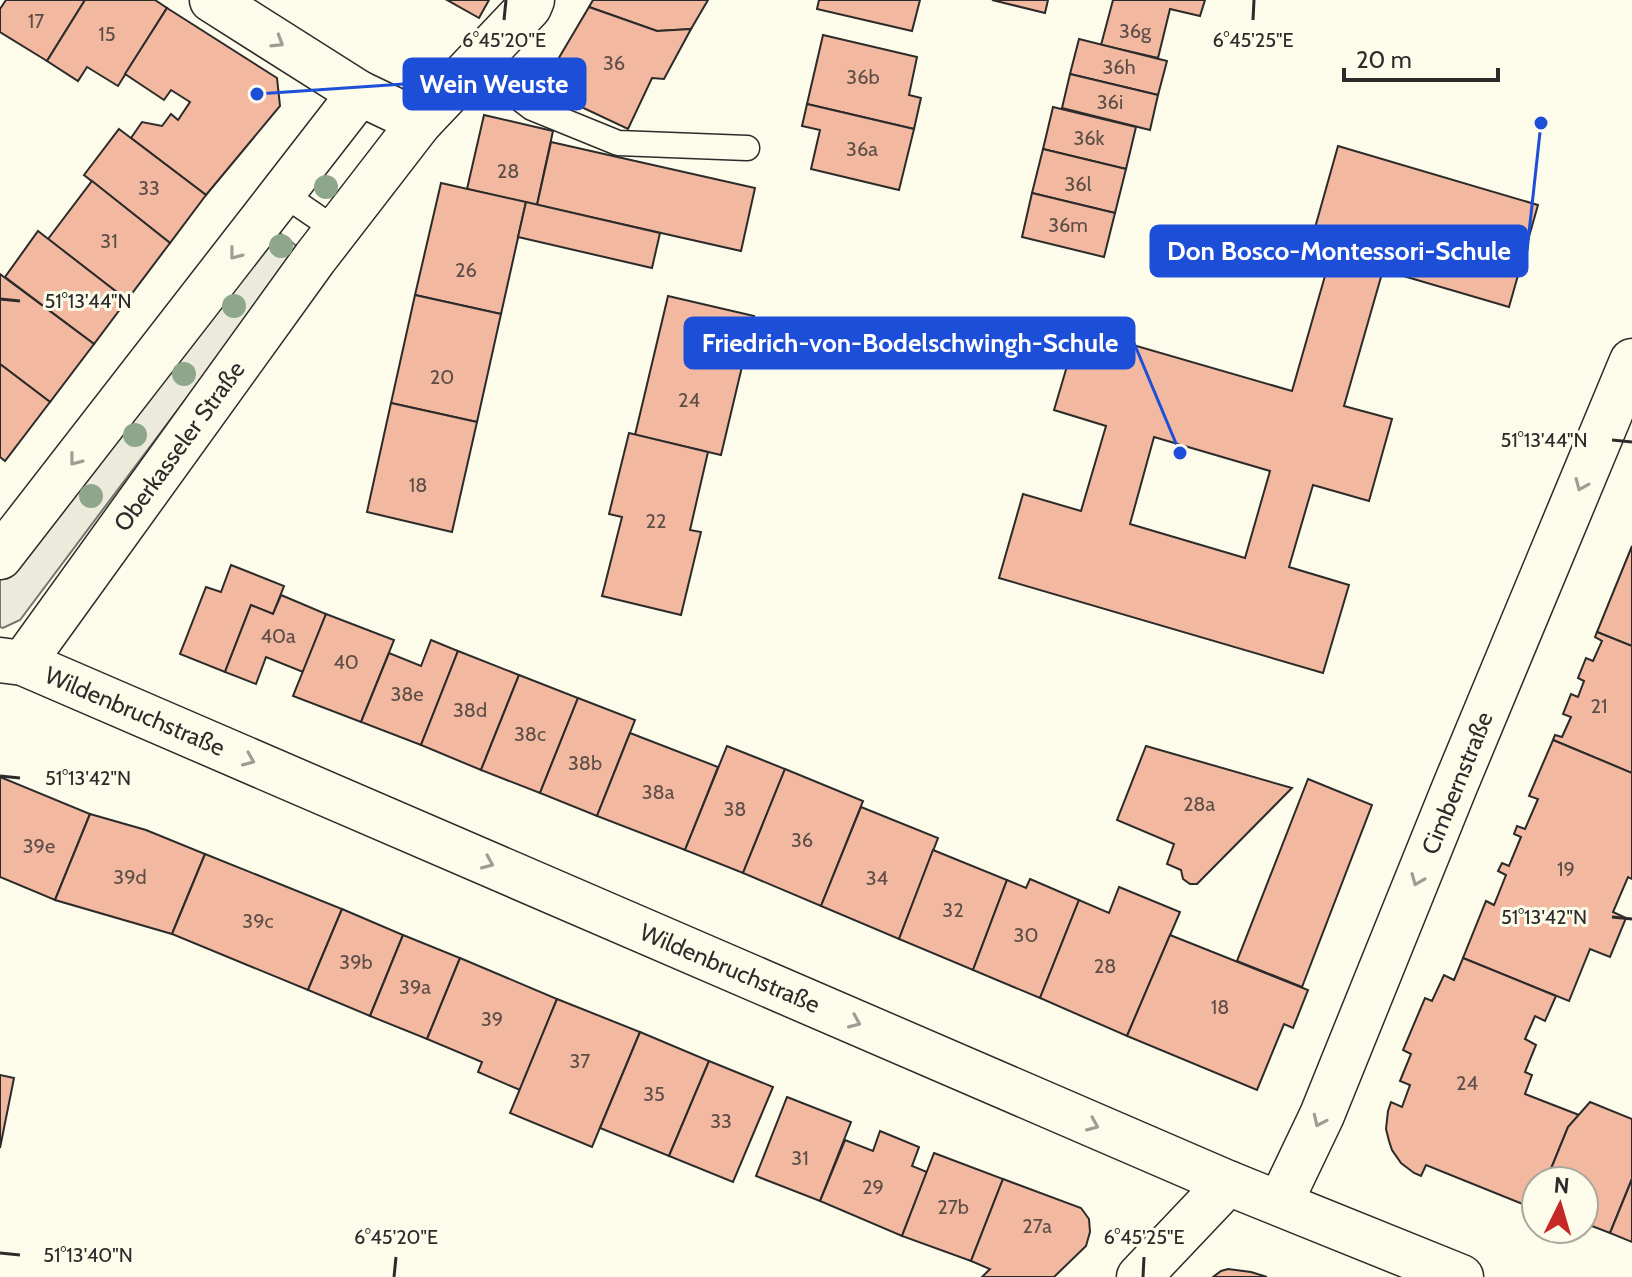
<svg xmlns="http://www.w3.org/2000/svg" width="1632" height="1277" viewBox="0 0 1632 1277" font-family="Cabin,sans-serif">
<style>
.green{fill:#ecebdb;stroke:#74746e;stroke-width:2}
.building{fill:#f2b8a0;stroke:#2b2b2b;stroke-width:2;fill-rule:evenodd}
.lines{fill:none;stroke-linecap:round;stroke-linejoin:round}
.lane-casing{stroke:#2b2b2b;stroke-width:27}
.street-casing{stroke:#2b2b2b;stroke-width:47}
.lane{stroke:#fdfbea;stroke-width:24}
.street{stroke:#fdfbea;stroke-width:44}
.tree{fill:#8ea78a}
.oneway{stroke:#9e9d94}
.ticks{fill:none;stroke:#2b2b2b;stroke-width:3}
.labels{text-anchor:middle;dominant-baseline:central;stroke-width:6;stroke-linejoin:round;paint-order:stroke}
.number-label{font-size:20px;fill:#5d4e48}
.street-label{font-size:24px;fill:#2b2b2b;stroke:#fdfbea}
.ticks-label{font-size:20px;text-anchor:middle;fill:#2b2b2b;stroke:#fdfbea;stroke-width:6;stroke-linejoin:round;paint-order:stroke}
.leader{fill:none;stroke:#1d4ed8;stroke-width:3}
.callout-dot{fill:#1d4ed8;stroke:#fdfbea;stroke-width:3}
.callout{fill:#1d4ed8;stroke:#1d4ed8;stroke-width:3}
.callout-label{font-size:26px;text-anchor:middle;font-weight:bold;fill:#fff}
</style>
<rect width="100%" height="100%" fill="#fdfbea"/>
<!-- green -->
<path class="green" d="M275 229 299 248 20 620 3 628 0 627V573Z"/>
<!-- building -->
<g class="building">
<path d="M6 0H85L47 61 0 32V9Z"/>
<path d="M85 0H155L167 8 118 86 87 67 78 81 47 61Z"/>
<path d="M447 0H489L479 18Z"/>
<path d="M593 0H708L691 29 657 31 589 7Z"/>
<path d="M819 0H920L912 31 817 9Z"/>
<path d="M992 0H1048L1045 13Z"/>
<path d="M1113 0H1205L1200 16 1170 9 1158 58 1101 45Z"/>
<path d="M589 7 657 31 691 29 664 79 652 78 628 129 541 88Z"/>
<path d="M167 8 277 78 280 106 206 195 131 138 142 122 162 126 171 114 178 120 190 102 171 90 164 100 125 74Z"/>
<path d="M823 35 917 57 909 95 921 98 914 129 807 104Z"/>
<path d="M1079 39 1167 61 1158 95 1070 74Z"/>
<path d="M1070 74 1158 95 1150 130 1062 108Z"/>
<path d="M807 104 914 129 899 190 811 169 820 130 802 126Z"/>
<path d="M1053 107 1136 127 1126 169 1043 149Z"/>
<path d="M484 115 553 131 537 205 467 189Z"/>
<path d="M119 129 206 195 170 243 84 175Z"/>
<path d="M551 142 755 188 741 251 537 205Z"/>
<path d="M1338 146 1538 205 1509 307 1383 270 1344 406 1392 419 1369 501 1313 485 1289 567 1349 585 1323 673 999 578 1023 494 1081 511 1106 426 1054 410 1078 329 1292 391 1331 255 1309 249ZM1154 437 1270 471 1245 558 1130 524Z"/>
<path d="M1043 149 1126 169 1115 213 1032 193Z"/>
<path d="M92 181 170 243 127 300 48 239Z"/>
<path d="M441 183 526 202 501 314 415 295Z"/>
<path d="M1032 193 1115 213 1104 257 1022 237Z"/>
<path d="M526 202 660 233 652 268 518 237Z"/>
<path d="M38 231 127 300 94 344 5 277Z"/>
<path d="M0 274 94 344 50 402 0 364Z"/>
<path d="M415 295 501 314 477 422 391 403Z"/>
<path d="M668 296 754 316 721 455 635 435Z"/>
<path d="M0 364 50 402 5 461 0 457Z"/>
<path d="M391 403 477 422 452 532 367 512Z"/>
<path d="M629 433 708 452 690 530 701 532 681 615 602 596 622 517 609 514Z"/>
<path d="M1632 546V646L1597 632Z"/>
<path d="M231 565 284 586 273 614 251 605 225 672 180 654 206 587 221 592Z"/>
<path d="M281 595 326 614 303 672 266 657 256 684 225 672 251 605 273 614Z"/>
<path d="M326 614 394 640 361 722 293 696Z"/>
<path d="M1597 632 1632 646V773L1553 740 1555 735 1562 737 1571 717 1563 714 1571 694 1578 697 1584 681 1578 678 1586 658 1593 661 1602 641 1595 637Z"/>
<path d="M431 640 458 651 421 745 361 722 389 653 421 666Z"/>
<path d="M458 651 519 675 481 770 421 745Z"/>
<path d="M519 675 578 698 540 793 481 770Z"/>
<path d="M578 698 635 720 597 816 540 793Z"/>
<path d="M630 733 718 767 685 850 597 816Z"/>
<path d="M1553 740 1632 773V879L1628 877 1613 912 1626 918 1610 957 1590 949 1569 1001 1463 958 1486 901 1494 905 1506 875 1498 871 1502 863 1509 866 1521 837 1514 834 1517 826 1525 829 1538 799 1529 796Z"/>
<path d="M727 746 785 769 743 873 685 850Z"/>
<path d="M1146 746 1292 788 1197 884H1190L1183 879 1181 870 1167 864 1174 844 1117 820Z"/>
<path d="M785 769 863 801 821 906 743 873Z"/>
<path d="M0 777 90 814 55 900 0 877Z"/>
<path d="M1308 779 1372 805 1302 987 1237 961Z"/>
<path d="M861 807 938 838 899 939 821 906Z"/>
<path d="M90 814 146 830 205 854 172 934 55 900Z"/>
<path d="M933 850 1007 880 973 970 899 939Z"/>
<path d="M205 854 342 909 308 990 172 934Z"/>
<path d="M1030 879 1079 900 1040 998 973 970 1007 880 1026 888Z"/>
<path d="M1119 887 1180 912 1127 1036 1040 998 1079 900 1109 913Z"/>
<path d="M342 909 403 935 370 1016 308 990Z"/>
<path d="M403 935 460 958 427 1039 370 1016Z"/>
<path d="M1170 935 1308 990 1293 1028 1284 1024 1257 1090 1127 1036Z"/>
<path d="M460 958 557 999 520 1090 478 1072 482 1062 427 1039Z"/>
<path d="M1463 958 1556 996 1545 1021 1535 1016 1525 1039 1536 1045 1525 1072 1532 1075 1525 1094 1579 1115 1568 1127 1546 1181H1536L1535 1209 1426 1165 1421 1176 1414 1173 1401 1163 1392 1150 1389 1141 1386 1129 1388 1111 1391 1102 1402 1107 1410 1085 1400 1081 1411 1054 1403 1050 1425 998 1432 1001 1444 975 1454 980Z"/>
<path d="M557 999 640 1032 592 1147 510 1113Z"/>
<path d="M640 1032 709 1061 669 1156 600 1128Z"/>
<path d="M709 1061 773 1087 733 1182 669 1156Z"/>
<path d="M0 1075 14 1078 0 1148Z"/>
<path d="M787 1097 851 1122 820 1201 756 1176Z"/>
<path d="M1590 1102 1632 1119V1179L1610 1233 1584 1223V1181H1546L1568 1127Z"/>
<path d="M880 1131 919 1147 912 1166 927 1172 902 1236 820 1201 845 1140 873 1151Z"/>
<path d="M934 1153 1003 1179 971 1261 902 1236Z"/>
<path d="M1003 1179 1081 1208 1089 1219 1090 1232 1086 1246 1054 1277H982L990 1269 971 1261Z"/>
<path d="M1632 1179V1242L1610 1233Z"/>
<path d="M1228 1269 1251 1272 1267 1277H1213L1221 1271Z"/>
</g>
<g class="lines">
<!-- lane casing -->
<g class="lane-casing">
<g id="lane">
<path d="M474 64 532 108 618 143 747 148"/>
<path d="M282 193 336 230"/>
</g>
</g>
<!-- street casing -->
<g class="street-casing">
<g id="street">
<path d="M212 0 359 93 420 122"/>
<path d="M0 557 353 102 359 93"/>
<path d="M0 660 23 663 1228 1183 1461 1277"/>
<path d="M23 663 315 258 420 122 529 7 532 0"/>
<path d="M1280 1203 1322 1115 1455 786 1632 361"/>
<path d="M1139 1277 1228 1183"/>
</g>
</g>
<!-- lane -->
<use href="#lane" class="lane"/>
<!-- street -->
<use href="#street" class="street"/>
</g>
<!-- trees -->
<g class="tree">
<circle cx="326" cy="187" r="12"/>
<circle cx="281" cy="246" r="12"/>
<circle cx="234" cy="306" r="12"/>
<circle cx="184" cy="374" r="12"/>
<circle cx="135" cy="435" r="12"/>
<circle cx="91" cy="496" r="12"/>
</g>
<!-- one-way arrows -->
<defs><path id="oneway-chevron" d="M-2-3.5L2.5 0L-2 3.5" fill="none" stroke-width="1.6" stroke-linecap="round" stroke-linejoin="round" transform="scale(2)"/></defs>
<g class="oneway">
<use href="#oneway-chevron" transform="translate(278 42) rotate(32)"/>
<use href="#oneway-chevron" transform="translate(235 254) rotate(128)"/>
<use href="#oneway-chevron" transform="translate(75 460) rotate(128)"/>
<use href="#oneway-chevron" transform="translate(1581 485) rotate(113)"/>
<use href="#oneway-chevron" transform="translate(249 760) rotate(23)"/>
<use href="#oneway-chevron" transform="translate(488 863) rotate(23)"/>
<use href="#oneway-chevron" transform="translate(1417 880) rotate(112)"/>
<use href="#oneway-chevron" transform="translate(855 1022) rotate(23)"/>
<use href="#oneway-chevron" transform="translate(1319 1121) rotate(115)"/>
<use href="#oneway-chevron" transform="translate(1093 1125) rotate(23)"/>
</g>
<!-- ticks -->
<path class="ticks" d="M504 20 506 0M1253 20 1254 0M0 299 20 301M1612 440 1632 442M0 776 20 778M1612 917 1632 919M0 1253 20 1255M394 1277 396 1257M1143 1277 1144 1257"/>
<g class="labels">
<!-- number labels -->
<g class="number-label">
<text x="36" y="21">17</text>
<text x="1135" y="31">36g</text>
<text x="107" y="34">15</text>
<text x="614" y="63">36</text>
<text x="1119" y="67">36h</text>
<text x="863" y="77">36b</text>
<text x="1110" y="102">36i</text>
<text x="1089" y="138">36k</text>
<text x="862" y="149">36a</text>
<text x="508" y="171">28</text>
<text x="1078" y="184">36l</text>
<text x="149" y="188">33</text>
<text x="1068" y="225">36m</text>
<text x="109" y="241">31</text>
<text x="466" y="270">26</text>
<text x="442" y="377">20</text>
<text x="689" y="400">24</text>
<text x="418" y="485">18</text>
<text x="656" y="521">22</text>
<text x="278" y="636">40a</text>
<text x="346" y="662">40</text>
<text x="407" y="694">38e</text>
<text x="1599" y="706">21</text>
<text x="470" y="710">38d</text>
<text x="530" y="734">38c</text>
<text x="585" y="763">38b</text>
<text x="658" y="792">38a</text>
<text x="1199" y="804">28a</text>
<text x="735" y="809">38</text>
<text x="802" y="840">36</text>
<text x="39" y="846">39e</text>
<text x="1566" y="869">19</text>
<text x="130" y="877">39d</text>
<text x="877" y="878">34</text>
<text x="953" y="910">32</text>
<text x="258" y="921">39c</text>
<text x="1026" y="935">30</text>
<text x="356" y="962">39b</text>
<text x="1105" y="966">28</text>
<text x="415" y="987">39a</text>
<text x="1220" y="1007">18</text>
<text x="492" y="1019">39</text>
<text x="580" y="1061">37</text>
<text x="1467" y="1083">24</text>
<text x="654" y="1094">35</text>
<text x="721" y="1121">33</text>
<text x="800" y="1158">31</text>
<text x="873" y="1187">29</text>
<text x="953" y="1207">27b</text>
<text x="1037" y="1226">27a</text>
</g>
<!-- street labels -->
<g class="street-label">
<text transform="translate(179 446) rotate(-54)">Oberkasseler Straße</text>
<text transform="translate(135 711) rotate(23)">Wildenbruchstraße</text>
<text transform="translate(1457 783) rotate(-68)">Cimbernstraße</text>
<text transform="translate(730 968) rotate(23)">Wildenbruchstraße</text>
</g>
</g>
<g class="ticks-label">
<text x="504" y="47">6°45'20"E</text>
<text x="1253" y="47">6°45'25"E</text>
<text x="88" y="308">51°13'44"N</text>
<text x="1544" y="447">51°13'44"N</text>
<text x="88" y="785">51°13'42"N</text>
<text x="1544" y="924">51°13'42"N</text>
<text x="396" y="1244">6°45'20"E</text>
<text x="1144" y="1244">6°45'25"E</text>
<text x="88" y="1262">51°13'40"N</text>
</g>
<!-- callouts -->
<path class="leader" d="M257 94L404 84M1541 123L1527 251M1180 453L1134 343"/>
<g class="callout-dot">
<circle cx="257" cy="94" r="8"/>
<circle cx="1541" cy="123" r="8"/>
<circle cx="1180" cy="453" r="8"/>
</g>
<g class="callout">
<rect x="404" y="59" width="181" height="50" rx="8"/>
<rect x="1151" y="226" width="376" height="50" rx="8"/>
<rect x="685" y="318" width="449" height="50" rx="8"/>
</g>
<g class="callout-label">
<text x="494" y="93">Wein Weuste</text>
<text x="1339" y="260">Don Bosco-Montessori-Schule</text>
<text x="910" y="352">Friedrich-von-Bodelschwingh-Schule</text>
</g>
<!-- north arrow -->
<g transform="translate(1560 1205) rotate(5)"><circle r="38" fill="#fdfbea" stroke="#a9a89e" stroke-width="2"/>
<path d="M0-6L14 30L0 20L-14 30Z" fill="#c62828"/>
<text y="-12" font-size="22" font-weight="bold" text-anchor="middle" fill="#2b2b2b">N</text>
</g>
<!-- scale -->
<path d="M1344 68v12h154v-12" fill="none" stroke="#2b2b2b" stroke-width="4"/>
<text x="1356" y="68" font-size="24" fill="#2b2b2b" stroke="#fdfbea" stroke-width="6" paint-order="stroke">20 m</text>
</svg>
